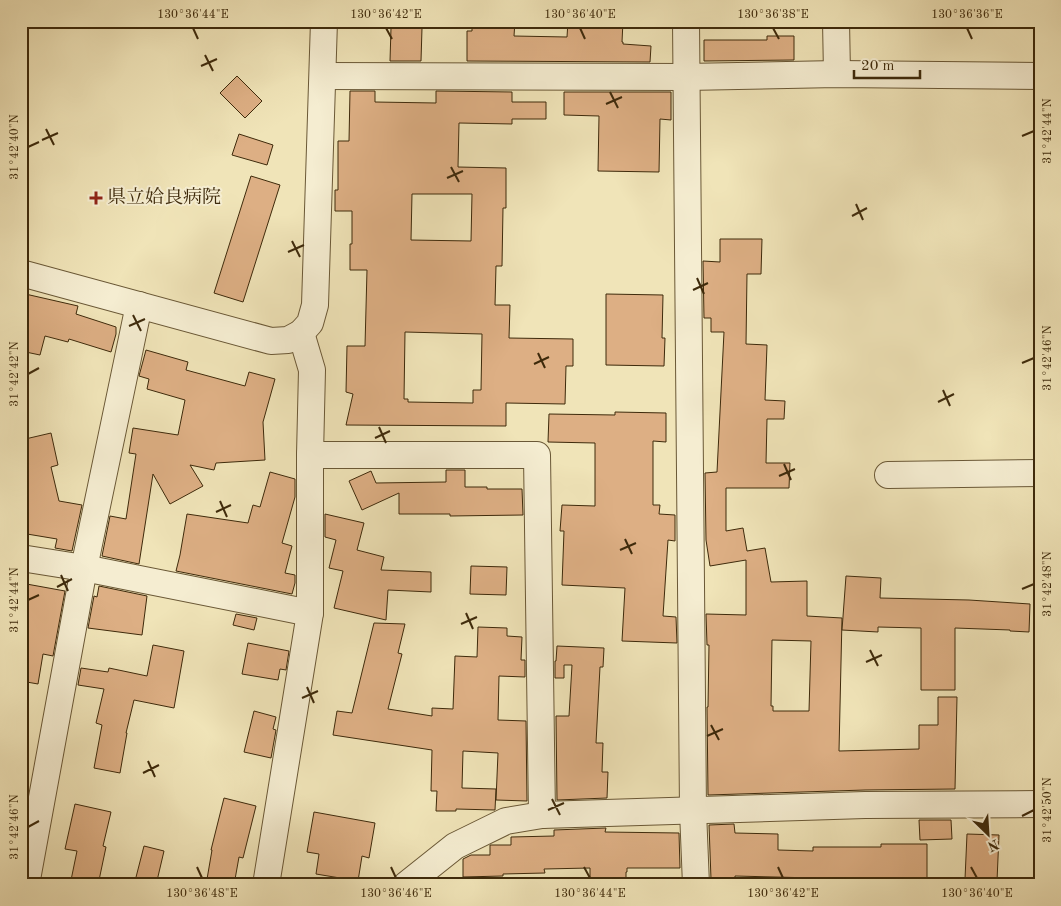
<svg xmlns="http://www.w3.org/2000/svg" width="1061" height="906" viewBox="0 0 1061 906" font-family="'Old Standard TT','Noto Serif JP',serif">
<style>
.building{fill:#ddaf84;stroke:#3e2a0b;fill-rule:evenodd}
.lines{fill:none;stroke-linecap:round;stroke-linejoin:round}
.minor-casing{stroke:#6a5836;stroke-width:28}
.minor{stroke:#f5edd1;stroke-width:26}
.ticks{fill:none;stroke:#3e2a0b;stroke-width:2}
.poi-dot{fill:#8f2418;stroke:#f5edd1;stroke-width:2}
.labels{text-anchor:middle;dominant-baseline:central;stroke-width:4;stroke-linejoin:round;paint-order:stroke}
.poi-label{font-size:19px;fill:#3e2a0b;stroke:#f5edd1;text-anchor:start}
.neatline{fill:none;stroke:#3e2a0b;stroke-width:2}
.ticks-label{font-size:12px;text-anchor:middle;fill:#3e2a0b}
</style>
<rect width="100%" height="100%" fill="#f0e4b8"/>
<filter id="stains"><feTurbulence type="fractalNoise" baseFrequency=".004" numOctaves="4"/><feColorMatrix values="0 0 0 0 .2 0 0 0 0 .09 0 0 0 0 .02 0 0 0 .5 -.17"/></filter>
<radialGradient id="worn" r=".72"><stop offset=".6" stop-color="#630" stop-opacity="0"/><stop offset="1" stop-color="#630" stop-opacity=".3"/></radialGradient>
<!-- building -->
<g class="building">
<path d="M472 21H515L514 36 567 37 568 21H623L622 42H623V44L651 46 650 62 467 61V31H472Z"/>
<path d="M391 28H422L421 61H390Z"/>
<path d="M767 36H794V60L704 61V40H767Z"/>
<path d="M237 76 262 101 245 118 220 93Z"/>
<path d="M350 91H375V102L436 103V91L512 92V102H546V119H512V124L459 123 458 167 506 168V208H503L502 266H496L495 305H510L509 338 573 339V366H566L565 404 506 403V426L346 425 353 394 346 392 347 346H365L367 270H350V244H352V211H335V190H338V141H349ZM412 194H472L471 241 411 240ZM405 332 482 334 481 390H473V403L408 402V399H404Z"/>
<path d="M564 92H671V120L660 119 659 172 598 171 599 116 564 115Z"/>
<path d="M239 134 273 145 267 165 232 155Z"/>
<path d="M251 176 280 185 243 302 214 293Z"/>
<path d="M720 239H762L761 274H747L746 344 767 345 765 400 785 401 784 419H767L766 463H790L789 488H726V531L743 528 747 551 765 548 771 582 807 581V616L842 618 839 751 919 749V725H938V697H957L955 789 865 790 708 795 707 707H708L709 645H707L706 614 746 615V560L710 566 706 540 705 473 717 472 724 332H711V318H704L703 261 720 262ZM772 640 811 641 809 711H773V706H771Z"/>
<path d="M21 293 78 306 76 314 116 327V334L111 352 69 339 68 342 45 336 40 355 21 351Z"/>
<path d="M606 294 663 295 662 338H665L664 366 606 365Z"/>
<path d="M146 350 188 362 186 370 245 386 249 372 275 379 263 422 265 460 216 463 214 470 190 465 203 486 170 504 153 474 139 564 102 556 110 516 126 519 136 454 129 453 133 428 178 435 185 400 147 389 149 379 139 376Z"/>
<path d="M615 412 666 413V442L653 441V505H660L659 514 675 515V541L668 540 663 616 676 617 677 643 622 641 625 588 562 585 564 531H560L562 505 595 506V443L548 442 549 414 615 415Z"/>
<path d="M51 433 58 465 51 467 59 501 82 505 72 551 55 548 57 539 21 533V440Z"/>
<path d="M446 470H465V487H487V489H522L523 515 450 516V514H399V493L362 510 349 481 371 471 376 483 446 482Z"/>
<path d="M270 472 295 479V497L282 543 292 546 285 573 295 575V583L292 594 176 571 180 555 187 514 248 523 253 505 260 507Z"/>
<path d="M325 514 364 523 357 550 384 557 381 570 431 572V592L388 590 386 620 334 608 343 571 329 568 336 540 325 537Z"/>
<path d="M471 566 507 567 506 595 470 594Z"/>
<path d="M846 576 881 578 880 598 969 600 1030 604 1029 632 1010 631V630L955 628V690H921V628L878 627V632L842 630Z"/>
<path d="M21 583 65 591 53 656 43 654 38 684 21 681V622L25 605 21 604Z"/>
<path d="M99 586 147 596 142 635 88 628 94 596 97 597Z"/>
<path d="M236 614 257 618 254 630 233 625Z"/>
<path d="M374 623 405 624 398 653 402 654 388 709 432 716V708L453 709 455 656 477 657 478 627 507 628V636L522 637 521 660H525V677L499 676 498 720 526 721 527 801 496 800 498 753 463 751 462 788 496 789 495 810 456 809V811H436L437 791H431L432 750 333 735 337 711 352 713Z"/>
<path d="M248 643 289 651 286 670 280 669 278 680 242 674Z"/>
<path d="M153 645 184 651 174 708 134 700 126 733H127L120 773 94 768 102 725 96 723 104 689 78 685 81 668 108 672 109 668 147 676Z"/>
<path d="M557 646 604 648 603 667H600L596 743H603L602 772H608L607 798 557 800 556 716H569L572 665H564V678H555V661H556Z"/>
<path d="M254 711 276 717 273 729 276 730 271 758 244 752Z"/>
<path d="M224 798 256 806 243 858 239 857 234 885H206L212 850H211Z"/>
<path d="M75 804 111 812 103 846 106 847 98 885H70L77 851 65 849Z"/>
<path d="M314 812 375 823 369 858 362 856 358 881 316 874 319 854 307 852Z"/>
<path d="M919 820H951L952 839 920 840Z"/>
<path d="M734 824 735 833 778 834V850L813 851V847H881V844H927V879L814 880V878L735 876V878L711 879 709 825Z"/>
<path d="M606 828 605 832 679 833 680 868H627V872H626V885H590V868L544 869 545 873 503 874V876L463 877V859L471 855H490V845H511V837L554 836V830Z"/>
<path d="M967 834 999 835 997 881 965 879Z"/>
<path d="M144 846 164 851 156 885H134Z"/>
</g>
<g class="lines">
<!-- minor casing -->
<g class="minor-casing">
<g id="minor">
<path d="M686 21 693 811 696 885"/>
<path d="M836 21 837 74"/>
<path d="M323 76 686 77 837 74 1040 76"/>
<path d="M21 273 271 341 288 340 301 333 310 323 315 305 324 21"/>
<path d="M310 455H537L542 815"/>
<path d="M888 475 1040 473"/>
<path d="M21 558 84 568 310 613"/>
<path d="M26 885 84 568 139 305"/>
<path d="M266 885 310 613V455L312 370 301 333"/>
<path d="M406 885 455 846 506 821 542 815 865 805 1040 804"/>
</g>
</g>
<!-- minor -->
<use href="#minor" class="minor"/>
</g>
<!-- ticks -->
<path class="ticks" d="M193 28 198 39M386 28 392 39M580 28 585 39M773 28 779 39M967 28 972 39M205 55 213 71M201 66 217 59M610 92 618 108M606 104 622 97M46 129 54 145M1022 136 1034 131M42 140 58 133M28 147 39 142M451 167 459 182M447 178 463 171M856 204 863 220M852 216 867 208M292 241 300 257M288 252 304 245M697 278 704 294M693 290 708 283M133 315 141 331M129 326 145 319M538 353 545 368M1022 363 1034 358M534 364 549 357M28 374 39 368M943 390 950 406M938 402 954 394M379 427 386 443M375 438 390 431M784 464 791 480M779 476 795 469M220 501 227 517M216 512 231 505M625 539 632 554M620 550 636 543M61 575 68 591M57 587 72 579M1022 589 1034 584M28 600 39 595M466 613 473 629M461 624 477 617M870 650 878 666M866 662 882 655M307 687 314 703M302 698 318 691M711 725 719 740M707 736 723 729M148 761 155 777M143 773 159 765M552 799 560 815M548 810 564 803M1022 816 1034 810M28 827 39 821M197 867 202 878M391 867 396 878M584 867 590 878M778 867 783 878M971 867 977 878"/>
<!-- markers -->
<path class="poi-dot" d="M93.5 190.5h5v5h5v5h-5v5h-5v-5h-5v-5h5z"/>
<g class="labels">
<!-- poi labels -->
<g class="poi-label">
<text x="107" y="198">県立姶良病院</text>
</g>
</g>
<!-- margin -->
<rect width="1061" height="906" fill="none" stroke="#f0e4b8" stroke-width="55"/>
<!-- north arrow -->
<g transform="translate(988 834) rotate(155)" stroke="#f5edd1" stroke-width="4" paint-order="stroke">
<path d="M0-4L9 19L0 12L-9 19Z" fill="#3e2a0b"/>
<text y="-8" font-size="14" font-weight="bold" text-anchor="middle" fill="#3e2a0b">N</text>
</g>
<!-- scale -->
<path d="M854 70v8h66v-8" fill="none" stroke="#3e2a0b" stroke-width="2.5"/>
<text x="861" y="70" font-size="15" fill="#3e2a0b" stroke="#f5edd1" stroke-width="4" paint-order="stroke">20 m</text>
<rect x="28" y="28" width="1006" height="850" class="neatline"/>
<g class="ticks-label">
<text x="193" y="18">130°36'44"E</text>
<text x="386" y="18">130°36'42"E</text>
<text x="580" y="18">130°36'40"E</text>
<text x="773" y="18">130°36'38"E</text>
<text x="967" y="18">130°36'36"E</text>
<text transform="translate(1047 131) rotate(-90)" y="4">31°42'44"N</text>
<text transform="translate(14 147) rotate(-90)" y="4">31°42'40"N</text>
<text transform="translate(1047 358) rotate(-90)" y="4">31°42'46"N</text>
<text transform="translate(14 374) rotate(-90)" y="4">31°42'42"N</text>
<text transform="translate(1047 584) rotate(-90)" y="4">31°42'48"N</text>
<text transform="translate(14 600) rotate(-90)" y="4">31°42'44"N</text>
<text transform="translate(1047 810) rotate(-90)" y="4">31°42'50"N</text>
<text transform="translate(14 827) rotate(-90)" y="4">31°42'46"N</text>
<text x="202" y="897">130°36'48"E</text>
<text x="396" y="897">130°36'46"E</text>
<text x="590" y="897">130°36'44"E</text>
<text x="783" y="897">130°36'42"E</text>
<text x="977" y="897">130°36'40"E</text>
</g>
<rect width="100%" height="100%" filter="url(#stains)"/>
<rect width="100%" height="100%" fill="url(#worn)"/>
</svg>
